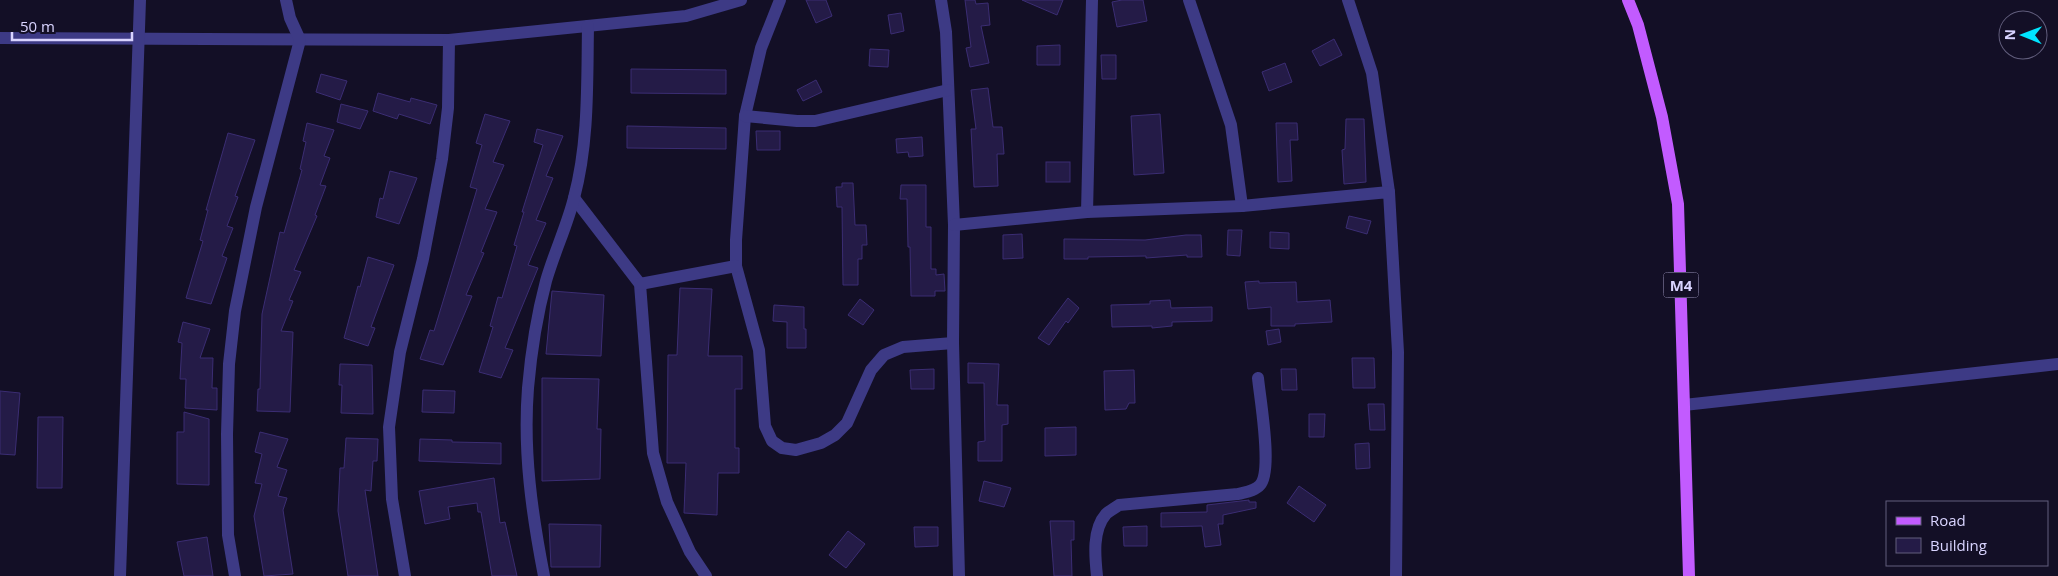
<svg xmlns="http://www.w3.org/2000/svg" width="2058" height="576" viewBox="0 0 2058 576" font-family="'Open Sans',sans-serif">
<style>
.building{fill:#241b47;stroke:#3b2d73}
.lines{fill:none;stroke-linecap:round;stroke-linejoin:round}
.minor{stroke:#3d3a85;stroke-width:12}
.tertiary{stroke:#3d3a85;stroke-width:12}
.primary{stroke:#c25bff;stroke-width:12}
.labels{text-anchor:middle;dominant-baseline:central;stroke-width:5;stroke-linejoin:round;paint-order:stroke}
.shield{fill:#130f26;stroke:#9e99be;stroke-width:1}
.shield-label{font-size:15px;font-weight:bold;fill:#d9d4ff}
</style>
<rect width="100%" height="100%" fill="#130f26"/>
<!-- building -->
<g class="building">
<path d="M806 0H826L832 16 816 23Z"/>
<path d="M965 0H975L976 4 988 3 990 25 981 26 989 63 970 67 966 48 971 47Z"/>
<path d="M1022 0H1063L1057 15Z"/>
<path d="M1122 0H1143L1147 21 1117 27 1112 2Z"/>
<path d="M901 13 904 31 891 34 888 15Z"/>
<path d="M1334 39 1342 55 1320 66 1312 51Z"/>
<path d="M1060 45V65H1037V46Z"/>
<path d="M870 49 889 50 888 67 869 66Z"/>
<path d="M1101 55H1116V79H1102Z"/>
<path d="M1285 63 1292 82 1269 91 1262 72Z"/>
<path d="M631 69 726 70V94L631 93Z"/>
<path d="M321 74 347 81 340 100 316 92Z"/>
<path d="M816 80 822 92 803 101 797 90Z"/>
<path d="M988 88 993 127H1002L1004 154H997L998 186 974 187 971 129H976L971 90Z"/>
<path d="M378 93 410 102 411 98 437 105 430 124 399 114 397 119 373 111Z"/>
<path d="M341 104 368 111 360 129 337 122Z"/>
<path d="M485 114 510 121 493 162 504 165 485 209 497 212 481 252 484 253 466 295 472 296 443 365 420 359 430 330 434 331 477 189 470 187 482 145 476 143Z"/>
<path d="M1160 114 1164 173 1134 175 1131 116Z"/>
<path d="M1346 119H1364L1366 182 1344 184 1342 150 1345 149Z"/>
<path d="M307 123 334 130 324 156 330 158 320 185 326 186 315 215 317 216 294 270 301 272 289 300 293 301 281 331 293 332 290 412 257 411 258 389H260L262 314 280 232 284 233 302 170 300 169 306 142 303 141Z"/>
<path d="M1276 123H1297L1298 140H1290L1292 181 1278 182Z"/>
<path d="M627 126 726 128V149L627 148Z"/>
<path d="M537 129 563 136 546 176 553 178 536 220 546 223 528 265 538 268 505 348 513 350 501 378 479 372 493 327 490 326 498 297 502 298 517 246 514 245 524 212H522L543 145 534 142Z"/>
<path d="M756 131H780V150H757Z"/>
<path d="M228 133 255 140 235 196 238 197 227 226 233 228 222 256 227 258 211 304 186 298 203 241 200 240 208 210H206Z"/>
<path d="M922 137 923 156 909 157 908 152 897 153 896 139Z"/>
<rect x="1046" y="162" width="24" height="20"/>
<path d="M390 171 417 178 399 224 376 217 380 198 383 199Z"/>
<path d="M842 183H853L855 225H866L867 245H862V259H858V285H843L842 207H837L836 187H842Z"/>
<path d="M901 185H926V227H931V269H936V275L944 274 945 291H935V296H911L910 247H908L907 199H900Z"/>
<path d="M1349 216 1371 221 1367 234 1346 228Z"/>
<path d="M1228 230H1242L1240 256 1227 255Z"/>
<path d="M1270 232 1289 233V249L1270 248Z"/>
<path d="M1022 234 1023 258 1003 259V235Z"/>
<path d="M1186 235H1201L1202 257H1187V255L1146 258V256L1088 257V259H1064V239L1145 240Z"/>
<path d="M368 257 394 265 371 327 375 328 368 346 344 338 358 286 360 287Z"/>
<path d="M1259 281V283L1296 282 1297 302 1330 300 1332 322 1295 324V326H1271V307L1248 309 1245 282Z"/>
<path d="M680 288 712 289 708 356H742V389H735V448H739V473H718L717 515 684 513 686 463H667L668 355H677Z"/>
<path d="M552 291 604 295 601 356 546 354Z"/>
<path d="M1068 298 1079 308 1068 323 1066 321 1049 345 1038 338Z"/>
<path d="M860 299 874 310 863 325 848 315Z"/>
<path d="M1170 300 1171 308 1212 307V321L1172 322V326L1152 328V326L1112 327 1111 305 1150 304V301Z"/>
<path d="M774 305 804 307V329H806V348H787V322L773 321Z"/>
<path d="M183 322 210 329 200 358H213L212 388H217V410L185 408 186 379H180L182 343 178 342Z"/>
<path d="M1279 329 1281 342 1268 345 1266 331Z"/>
<path d="M1352 358H1374L1375 388H1353Z"/>
<path d="M968 363 999 364 997 405H1008V424L1002 425V461H978V442L985 441 984 383H968Z"/>
<path d="M340 364 372 365 373 414 341 413 342 385H339Z"/>
<path d="M934 369V389H911L910 370Z"/>
<path d="M1281 369H1296L1297 390H1282Z"/>
<path d="M1134 370 1135 403H1129L1126 409 1105 410 1104 371Z"/>
<path d="M542 378 599 379 597 429H601L600 479 542 481Z"/>
<path d="M423 390 455 391 454 413 422 412Z"/>
<path d="M0 391 20 393 15 455 0 454Z"/>
<path d="M1368 404H1384L1385 430H1370Z"/>
<path d="M184 412 209 419V485L177 484V432H184Z"/>
<path d="M1309 414H1325L1324 437H1309Z"/>
<path d="M38 417H63L62 488H37Z"/>
<path d="M1076 427V455L1045 456V428Z"/>
<path d="M260 432 288 439 277 467 287 470 278 496 287 498 283 510 293 574 264 576 254 516 262 484 255 483 262 454 255 452Z"/>
<path d="M346 438 378 439 377 461H373L371 491 365 490 378 576H348L338 511 340 468H344Z"/>
<path d="M420 439 452 440V442L501 443V464L419 461Z"/>
<path d="M1369 443 1370 468 1356 469 1355 444Z"/>
<path d="M494 478 500 523 505 522 517 576H492L481 512H478L477 503 448 507 450 519 425 524 419 491Z"/>
<path d="M984 481 1011 488 1004 507 979 501Z"/>
<path d="M1299 486 1326 505 1314 522 1287 503Z"/>
<path d="M1249 500V502H1256V508L1223 515V524H1218L1221 545 1205 547 1202 526 1161 527V513L1207 512V505Z"/>
<path d="M1050 521H1074V540H1071L1072 576H1054Z"/>
<path d="M549 524 601 525 600 567H551Z"/>
<path d="M1147 526V546H1124L1123 527Z"/>
<path d="M914 527H938V546L915 547Z"/>
<path d="M848 531 865 544 846 568 829 555Z"/>
<path d="M207 537 213 576H184L177 542Z"/>
</g>
<g class="lines">
<!-- minor -->
<g class="minor">
<path d="M780 0 761 48 745 116 736 240V266L759 350 765 426 772 441 782 448 796 450 821 443 835 435 847 423 871 370 884 355 903 347 953 343"/>
<path d="M941 0 946 32 954 225 953 343 959 576"/>
<path d="M1189 0 1231 125 1242 206"/>
<path d="M1348 0 1372 73 1389 192"/>
<path d="M0 38 449 40 686 16 741 0"/>
<path d="M745 116 797 121H815L948 90"/>
<path d="M574 198 640 284 653 453 667 502 690 552 706 576"/>
<path d="M1087 212 1092 0"/>
<path d="M954 225 1087 212 1242 206 1389 192 1398 352 1396 576"/>
<path d="M640 284 736 266"/>
<path d="M120 576 140 0"/>
<path d="M235 576 228 535 227 434 229 364 235 311 256 207 300 40 290 18 286 0"/>
<path d="M405 576 392 499 389 427 400 352 423 259 442 159 448 108 449 40"/>
<path d="M544 576C532 514 523 452 528 388 531 353 537 315 546 281 554 253 567 226 574 198 589 142 587 83 588 26"/>
<path d="M1097 576C1095 557 1092 530 1106 514 1109 511 1115 508 1119 505L1238 494C1245 492 1255 491 1260 485 1273 471 1260 399 1258 378"/>
</g>
<!-- tertiary -->
<path class="tertiary" d="M1684 405 2058 364"/>
<!-- primary -->
<path class="primary" d="M1628 0 1638 25 1662 117 1678 204 1689 576"/>
</g>
<g class="labels">
<!-- shield labels -->
<rect class="shield" x="1663.5" y="272.5" width="35" height="25" rx="4"/>
<g class="shield-label">
<text x="1681" y="285">M4</text>
</g>
</g>
<!-- legend -->
<rect x="1886" y="501" width="162" height="65" fill="#130f26" stroke="#625e7d"/>
<rect x="1896" y="517" width="25" height="8" fill="#c25bff" stroke="#625e7d"/>
<text x="1930" y="526" font-size="15" fill="#d9d4ff">Road</text>
<rect x="1896" y="538" width="25" height="15" fill="#241b47" stroke="#625e7d"/>
<text x="1930" y="551" font-size="15" fill="#d9d4ff">Building</text>
<!-- north arrow -->
<g transform="translate(2023 35) rotate(271)"><circle r="24" fill="#130f26" stroke="#625e7d"/>
<path d="M0-4L9 19L0 12L-9 19Z" fill="#00e5ff"/>
<text y="-8" font-size="14" font-weight="bold" text-anchor="middle" fill="#d9d4ff">N</text>
</g>
<!-- scale -->
<path d="M12 32v8h120v-8" fill="none" stroke="#d9d4ff" stroke-width="2.5"/>
<text x="20" y="32" font-size="15" fill="#d9d4ff" stroke="#130f26" stroke-width="4" paint-order="stroke">50 m</text>
</svg>
